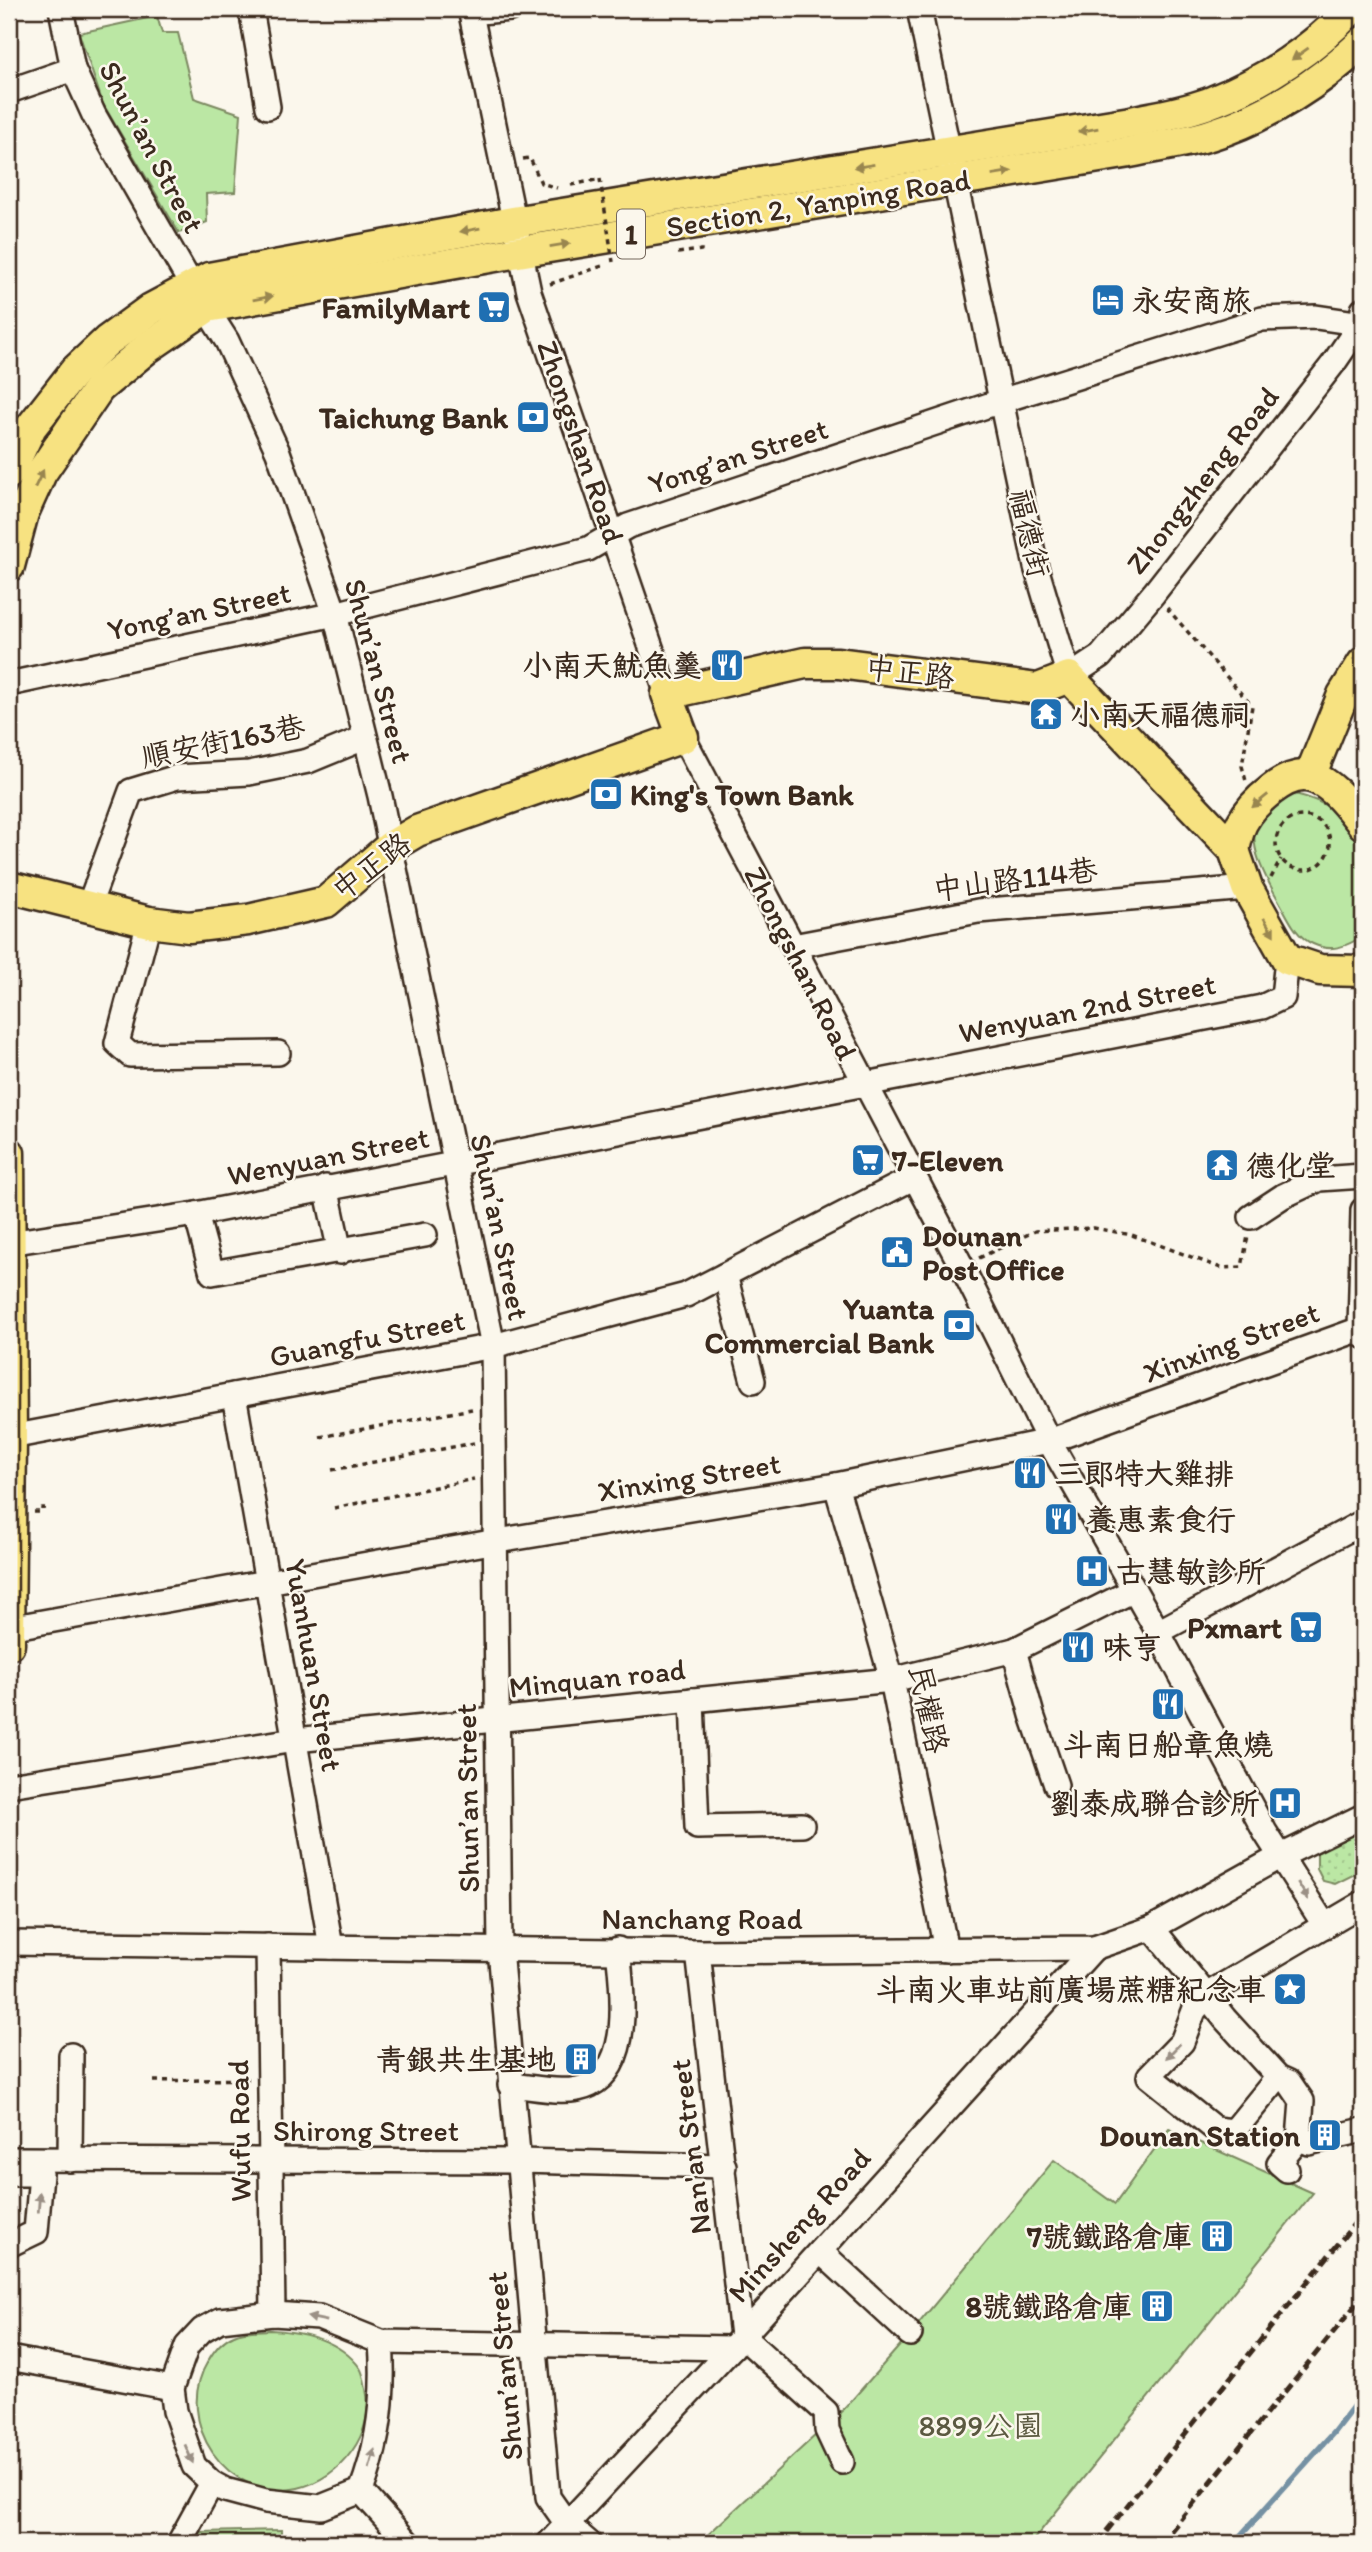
<svg xmlns="http://www.w3.org/2000/svg" width="1372" height="2552" viewBox="0 0 1372 2552" font-family="Itim,'LXGW WenKai TC',sans-serif">
<style>
.grass{fill:url(#grass-dots);stroke:#7b8861;stroke-width:2}
.park{fill:#bbe7a4;stroke:#7b8861;stroke-width:2}
.lines{fill:none;stroke-linecap:round;stroke-linejoin:round}
.stream{stroke:#7591a3;stroke-width:6}
.minor-casing{stroke:#3b2a1e;stroke-width:28}
.major-casing{stroke:#3b2a1e;stroke-width:35}
.path{stroke:#3b2a1e;stroke-width:3.5;stroke-dasharray:5 5;stroke-linecap:butt}
.minor{stroke:#fbf7ec;stroke-width:23}
.major{stroke:#f7e281;stroke-width:30}
.rail{stroke:#3b2a1e;stroke-width:5;stroke-dasharray:10 5;stroke-linecap:butt}
.path-bridge{stroke:#3b2a1e;stroke-width:3.5;stroke-dasharray:5 5;stroke-linecap:butt}
.oneway{fill:#998650}
.oneway2{fill:#9b9085}
.labels{text-anchor:middle;dominant-baseline:central;stroke-width:5;stroke-linejoin:round;paint-order:stroke}
.shield{fill:#fbf7ec;stroke:#75685c;stroke-width:2}
.shield-label{font-size:28px;font-weight:bold;fill:#3b2a1e}
.street-label{font-size:30px;fill:#3b2a1e;stroke:#fbf7ec}
.poi-label{font-size:30px;font-weight:bold;fill:#3b2a1e;stroke:#fbf7ec;text-anchor:end}
.park-label{font-size:30px;fill:#5b5940;stroke:#fbf7ec}
</style>
<defs>
<pattern id="grass-dots" width="8" height="8" patternUnits="userSpaceOnUse" patternTransform="scale(1.75)"><rect width="8" height="8" fill="#bbe7a4"/><path d="M2 2h.1M6 6h.1" fill="none" stroke="#a2c68d" stroke-width="1.8" stroke-linecap="round"/></pattern>
</defs>
<rect width="100%" height="100%" fill="#fbf7ec"/>
<filter id="ink" filterUnits="userSpaceOnUse"><feTurbulence type="fractalNoise" baseFrequency=".0143" numOctaves="2"/><feDisplacementMap in="SourceGraphic" scale="14" xChannelSelector="R" yChannelSelector="G"/><feConvolveMatrix kernelMatrix="1 2 1 2 8 2 1 2 1" color-interpolation-filters="sRGB"/></filter>
<g filter="url(#ink)">
<!-- grass -->
<path class="grass" d="M1363 1826V1870L1335 1884 1323 1881 1317 1869V1849Z"/>
<!-- park -->
<g class="park">
<path d="M157 16 162 33H178L194 98 241 114 235 192 206 194 207 222 179 233 103 104 79 33Z"/>
<path d="M1295 794C1326 801 1354 818 1363 850V936C1347 946 1332 953 1313 944 1296 937 1288 917 1280 903 1256 861 1231 815 1295 794Z"/>
<path d="M1169 2129 1313 2193 1031 2543 701 2541 845 2408 910 2334 1054 2160 1115 2204Z"/>
<path d="M270 2330C302 2331 340 2340 360 2368 364 2374 364 2382 366 2389 376 2433 341 2478 298 2488 227 2504 172 2421 208 2361 214 2350 222 2340 234 2335 244 2330 259 2331 270 2330Z"/>
<path d="M281 2530V2543H193L200 2532Z"/>
</g>
<g class="lines">
<!-- stream -->
<path class="stream" d="M1234 2543 1333 2433 1363 2394"/>
<!-- minor casing -->
<g class="minor-casing">
<g id="minor">
<path d="M61 9 73 69 94 115 192 286 227 341 278 452 335 614 380 796 493 1346 500 1949 548 2497 567 2524 589 2543"/>
<path d="M251 9 268 107"/>
<path d="M470 9 529 292 667 694"/>
<path d="M919 9 1036 567 1069 677 1101 656 1154 593 1333 364 1361 323 1363 310"/>
<path d="M471 13 510 9"/>
<path d="M9 91 73 69"/>
<path d="M9 684 335 614 588 549 628 526 1001 401 1262 319 1316 317 1363 324"/>
<path d="M683 737 962 1267 1049 1441 1158 1632 1265 1832 1325 1926"/>
<path d="M88 908 131 791 177 777 249 773 308 761 364 738"/>
<path d="M149 922 117 1043 130 1055 278 1053"/>
<path d="M793 946 978 911 1247 888"/>
<path d="M326 1187 340 1252"/>
<path d="M1363 1210 1360 1329 1363 1336"/>
<path d="M196 1214 212 1273 425 1235"/>
<path d="M1251 1217 1283 1196 1319 1179 1363 1176"/>
<path d="M9 1243 196 1214 1262 1007 1283 997 1287 959"/>
<path d="M725 1275 753 1381"/>
<path d="M234 1395 331 1947"/>
<path d="M9 1434 11 1437 493 1346 686 1295 913 1178"/>
<path d="M836 1485 892 1680 946 1950"/>
<path d="M9 1628 497 1541 836 1485 1049 1441 1363 1328"/>
<path d="M1158 1632 1363 1522"/>
<path d="M1014 1650 1032 1715 1056 1785"/>
<path d="M692 1700 697 1827 802 1825"/>
<path d="M9 1785 295 1740 892 1680 1014 1650 1134 1590"/>
<path d="M1152 1928 1225 2019 1278 2077 1289 2082 1302 2101 1299 2139 1279 2163 1287 2170"/>
<path d="M9 1943 698 1952 1094 1948 1152 1928 1281 1856 1363 1816"/>
<path d="M268 1946 273 2314"/>
<path d="M698 1952 742 2336 826 2412 827 2430 842 2462"/>
<path d="M1278 2077 1234 2131 1215 2129 1149 2076 1182 2042 1194 2011 1208 1994 1363 1903"/>
<path d="M510 2085C534 2087 568 2096 590 2085 633 2064 622 1986 618 1949"/>
<path d="M1309 2143 1363 2130"/>
<path d="M9 2159 518 2161 724 2166"/>
<path d="M70 2160 71 2055"/>
<path d="M9 2245 36 2232 41 2174H14"/>
<path d="M820 2251 910 2334"/>
<path d="M381 2342C385 2394 380 2442 361 2491L321 2507 266 2501 225 2490 212 2483 194 2466 175 2411 172 2388 187 2346 202 2330 220 2320 273 2314 319 2317 381 2342 732 2348"/>
<path d="M9 2358 172 2388"/>
<path d="M361 2491 408 2543"/>
<path d="M179 2543 212 2483"/>
<path d="M549 2543 732 2348 1094 1948"/>
</g>
</g>
<!-- major casing -->
<g class="major-casing">
<g id="major">
<path d="M9 473 31 427 75 371 107 341 151 309 209 278 513 222 1131 122C1158 116 1188 112 1214 101 1265 81 1314 49 1351 9"/>
<path d="M9 566 23 513 41 473 99 388 147 348 207 307 518 252 1130 152C1156 146 1184 143 1210 135 1266 118 1321 82 1363 42"/>
<path d="M1310 776 1343 695 1363 663"/>
<path d="M1234 850C1236 841 1238 831 1242 823 1252 804 1286 770 1311 777 1333 783 1350 808 1363 824"/>
<path d="M9 887 149 922 189 927 248 920 326 902 390 847 417 831 683 737 667 694 805 663H838L1038 689 1069 677 1234 850 1247 888 1287 959 1320 970 1363 971"/>
<path d="M9 1153 11 1437 9 1644"/>
</g>
</g>
<!-- path -->
<g class="path">
<path d="M523 159 530 158 541 183 557 188"/>
<path d="M571 185 600 179"/>
<path d="M678 253 701 250V247"/>
<path d="M550 284 605 265"/>
<path d="M1167 608 1252 706 1242 766 1246 781"/>
<circle cx="1303" cy="843" r="27"/>
<path d="M1271 878 1281 859"/>
<path d="M979 1258 1035 1231 1094 1228 1132 1235 1221 1268 1242 1267 1248 1236"/>
<path d="M320 1437 472 1409"/>
<path d="M332 1470 474 1443"/>
<path d="M334 1508 474 1479"/>
<path d="M34 1512H42V1508H45"/>
<path d="M154 2081 250 2079"/>
</g>
<!-- minor -->
<use href="#minor" class="minor"/>
<!-- major -->
<use href="#major" class="major"/>
<!-- rail -->
<g class="rail">
<path d="M1097 2543 1363 2213"/>
<path d="M1161 2543 1363 2296"/>
</g>
<!-- path-bridge -->
<path class="path-bridge" d="M600 179 613 262"/>
</g>
<!-- one-way arrows -->
<defs><path id="oneway-solid" d="M-6-.8H1V-3.2L6.5 0L1 3.2V.8H-6Z" transform="scale(1.75)"/></defs>
<g class="oneway">
<use href="#oneway-solid" transform="translate(1300 54) rotate(145)"/>
<use href="#oneway-solid" transform="translate(1088 130) rotate(170)"/>
<use href="#oneway-solid" transform="translate(864 166) rotate(171)"/>
<use href="#oneway-solid" transform="translate(1002 173) rotate(-9)"/>
<use href="#oneway-solid" transform="translate(470 230) rotate(170)"/>
<use href="#oneway-solid" transform="translate(560 245) rotate(-9)"/>
<use href="#oneway-solid" transform="translate(263 298) rotate(-10)"/>
<use href="#oneway-solid" transform="translate(39 479) rotate(-64)"/>
<use href="#oneway-solid" transform="translate(1260 801) rotate(141)"/>
<use href="#oneway-solid" transform="translate(1269 927) rotate(60)"/>
</g>
<g class="oneway2">
<use href="#oneway-solid" transform="translate(1303 1891) rotate(58)"/>
<use href="#oneway-solid" transform="translate(1173 2051) rotate(134)"/>
<use href="#oneway-solid" transform="translate(39 2202) rotate(-86)"/>
<use href="#oneway-solid" transform="translate(317 2319) rotate(-168)"/>
<use href="#oneway-solid" transform="translate(189 2454) rotate(67)"/>
<use href="#oneway-solid" transform="translate(372 2459) rotate(-74)"/>
</g>
</g>
<!-- icons -->
<defs>
<g id="hotel-square" transform="scale(1.75)"><rect x="-9" y="-9" width="18" height="18" rx="4" fill="#1f6fb2" stroke="#fbf7ec"/><path d="M-6-4.5h1.5V1H6V5H4.5V3h-9V5H-6ZM-4 0a1.8 1.8 0 1 1 3.6 0ZM.5 0V-2.5h3Q6-2.5 6 0Z" fill="#fff"/></g>
<g id="supermarket-square" transform="scale(1.75)"><rect x="-9" y="-9" width="18" height="18" rx="4" fill="#1f6fb2" stroke="#fbf7ec"/><path d="M-6-5.5h2.5l.6 2H6L4.5 2H-2.5L-4.4-4H-6ZM-1.5 3.2a1.3 1.3 0 1 0 .1 0ZM3 3.2a1.3 1.3 0 1 0 .1 0Z" fill="#fff"/></g>
<g id="bank-square" transform="scale(1.75)"><rect x="-9" y="-9" width="18" height="18" rx="4" fill="#1f6fb2" stroke="#fbf7ec"/><path d="M-6-4H6V4H-6ZM0-2.3a2.3 2.3 0 1 0 0 4.6a2.3 2.3 0 1 0 0-4.6Z" fill="#fff"/></g>
<g id="restaurant-square" transform="scale(1.75)"><rect x="-9" y="-9" width="18" height="18" rx="4" fill="#1f6fb2" stroke="#fbf7ec"/><path d="M-5-6h1v4h1v-4h1v4h1v-4h1v5L-1.5 .5V6h-2V.5L-5-1ZM5-6V6H3V1.5H1.5Q1.5-4 5-6Z" fill="#fff"/></g>
<g id="temple-square" transform="scale(1.75)"><rect x="-9" y="-9" width="18" height="18" rx="4" fill="#1f6fb2" stroke="#fbf7ec"/><path d="M0-6L5-2H3V0L6.5 2.5H4V6H1.5V3h-3V6H-4V2.5H-6.5L-3 0V-2H-5Z" fill="#fff"/></g>
<g id="civic-square" transform="scale(1.75)"><rect x="-9" y="-9" width="18" height="18" rx="4" fill="#1f6fb2" stroke="#fbf7ec"/><path d="M-.6-6.5H3V-4.5H.6V-3L4-1V1h2V6H-6V1h2V-1L-.6-3ZM-1.2 2.5V6h2.4V2.5Z" fill="#fff"/></g>
<g id="hospital-square" transform="scale(1.75)"><rect x="-9" y="-9" width="18" height="18" rx="4" fill="#1f6fb2" stroke="#fbf7ec"/><path d="M-5-5h3v3.5h4V-5h3V5h-3V1.5h-4V5h-3Z" fill="#fff"/></g>
<g id="sight-square" transform="scale(1.75)"><rect x="-9" y="-9" width="18" height="18" rx="4" fill="#1f6fb2" stroke="#fbf7ec"/><path d="M0-6L1.8-2.2L6-1.7L2.9 1.2L3.7 5.4L0 3.3L-3.7 5.4L-2.9 1.2L-6-1.7L-1.8-2.2Z" fill="#fff"/></g>
<g id="building-square" transform="scale(1.75)"><rect x="-9" y="-9" width="18" height="18" rx="4" fill="#1f6fb2" stroke="#fbf7ec"/><path d="M-4-6H4V6H1V3H-1V6H-4ZM-2.5-4.3h1.7v1.8h-1.7ZM.8-4.3h1.7v1.8H.8ZM-2.5-1h1.7V.8h-1.7ZM.8-1h1.7V.8H.8Z" fill="#fff"/></g>
</defs>
<g fill-rule="evenodd">
<use href="#hotel-square" x="1108" y="300"/>
<use href="#supermarket-square" x="494" y="307"/>
<use href="#bank-square" x="533" y="417"/>
<use href="#restaurant-square" x="727" y="665"/>
<use href="#temple-square" x="1046" y="714"/>
<use href="#bank-square" x="606" y="794"/>
<use href="#supermarket-square" x="868" y="1160"/>
<use href="#temple-square" x="1222" y="1165"/>
<use href="#civic-square" x="897" y="1252"/>
<use href="#bank-square" x="959" y="1325"/>
<use href="#restaurant-square" x="1030" y="1473"/>
<use href="#restaurant-square" x="1061" y="1519"/>
<use href="#hospital-square" x="1092" y="1571"/>
<use href="#supermarket-square" x="1306" y="1627"/>
<use href="#restaurant-square" x="1078" y="1647"/>
<use href="#restaurant-square" x="1168" y="1704"/>
<use href="#hospital-square" x="1285" y="1803"/>
<use href="#sight-square" x="1290" y="1989"/>
<use href="#building-square" x="581" y="2059"/>
<use href="#building-square" x="1325" y="2135"/>
<use href="#building-square" x="1217" y="2236"/>
<use href="#building-square" x="1157" y="2306"/>
</g>
<g class="labels">
<!-- shield labels -->
<rect class="shield" x="617" y="209.5" width="28" height="49" rx="5"/>
<g class="shield-label">
<text x="631" y="234">1</text>
</g>
<!-- street labels -->
<g class="street-label">
<text transform="translate(152 147) rotate(62)">Shun’an Street</text>
<text transform="translate(818 203) rotate(-9)">Section 2, Yanping Road</text>
<text transform="translate(581 442) rotate(71)">Zhongshan Road</text>
<text transform="translate(738 456) rotate(-18)">Yong’an Street</text>
<text transform="translate(1202 480) rotate(-52)">Zhongzheng Road</text>
<text transform="translate(1030 533) rotate(77)">福德街</text>
<text transform="translate(199 611) rotate(-12)">Yong’an Street</text>
<text transform="translate(379 671) rotate(75)">Shun’an Street</text>
<text transform="translate(910 672) rotate(7)">中正路</text>
<text transform="translate(223 741) rotate(-11)">順安街163巷</text>
<text transform="translate(371 866) rotate(-37)">中正路</text>
<text transform="translate(1015 879) rotate(-7)">中山路114巷</text>
<text transform="translate(801 963) rotate(63)">Zhongshan Road</text>
<text transform="translate(1087 1008) rotate(-11)">Wenyuan 2nd Street</text>
<text transform="translate(328 1156) rotate(-11)">Wenyuan Street</text>
<text transform="translate(500 1227) rotate(78)">Shun’an Street</text>
<text transform="translate(367 1338) rotate(-11)">Guangfu Street</text>
<text transform="translate(1231 1342) rotate(-20)">Xinxing Street</text>
<text transform="translate(689 1477) rotate(-9)">Xinxing Street</text>
<text transform="translate(314 1665) rotate(80)">Yuanhuan Street</text>
<text transform="translate(597 1678) rotate(-6)">Minquan road</text>
<text transform="translate(929 1709) rotate(78)">民權路</text>
<text transform="translate(467 1798) rotate(-91)">Shun’an Street</text>
<text x="702" y="1918">Nanchang Road</text>
<text x="366" y="2130">Shirong Street</text>
<text transform="translate(239 2131) rotate(-91)">Wufu Road</text>
<text transform="translate(690 2147) rotate(-97)">Nan'an Street</text>
<text transform="translate(799 2225) rotate(-48)">Minsheng Road</text>
<text transform="translate(504 2366) rotate(-95)">Shun’an Street</text>
</g>
<!-- poi labels -->
<g class="poi-label">
<text x="1132" y="300" text-anchor="start">永安商旅</text>
<text x="470" y="307">FamilyMart</text>
<text x="508" y="417">Taichung Bank</text>
<text x="702" y="665">小南天魷魚羹</text>
<text x="1070" y="714" text-anchor="start">小南天福德祠</text>
<text x="630" y="794" text-anchor="start">King's Town Bank</text>
<text x="892" y="1160" text-anchor="start">7-Eleven</text>
<text x="1246" y="1165" text-anchor="start">德化堂</text>
<text x="922" y="1235" text-anchor="start">Dounan<tspan x="922" dy="34">Post Office</tspan></text>
<text x="934" y="1308">Yuanta<tspan x="934" dy="34">Commercial Bank</tspan></text>
<text x="1054" y="1473" text-anchor="start">三郎特大雞排</text>
<text x="1086" y="1519" text-anchor="start">養惠素食行</text>
<text x="1116" y="1571" text-anchor="start">古慧敏診所</text>
<text x="1282" y="1627">Pxmart</text>
<text x="1102" y="1647" text-anchor="start">味亨</text>
<text x="1168" y="1744" text-anchor="middle">斗南日船章魚燒</text>
<text x="1260" y="1803">劉泰成聯合診所</text>
<text x="1266" y="1989">斗南火車站前廣場蔗糖紀念車</text>
<text x="556" y="2059">青銀共生基地</text>
<text x="1300" y="2135">Dounan Station</text>
<text x="1192" y="2236">7號鐵路倉庫</text>
<text x="1132" y="2306">8號鐵路倉庫</text>
</g>
<!-- park labels -->
<g class="park-label">
<text x="981" y="2425">8899公園</text>
</g>
</g>
<!-- margin -->
<rect width="1372" height="2552" fill="none" stroke="#fbf7ec" stroke-width="35"/>
<rect x="18" y="18" width="1337" height="2517" fill="none" stroke="#3b2a1e" stroke-width="2.5" filter="url(#ink)"/>
</svg>
